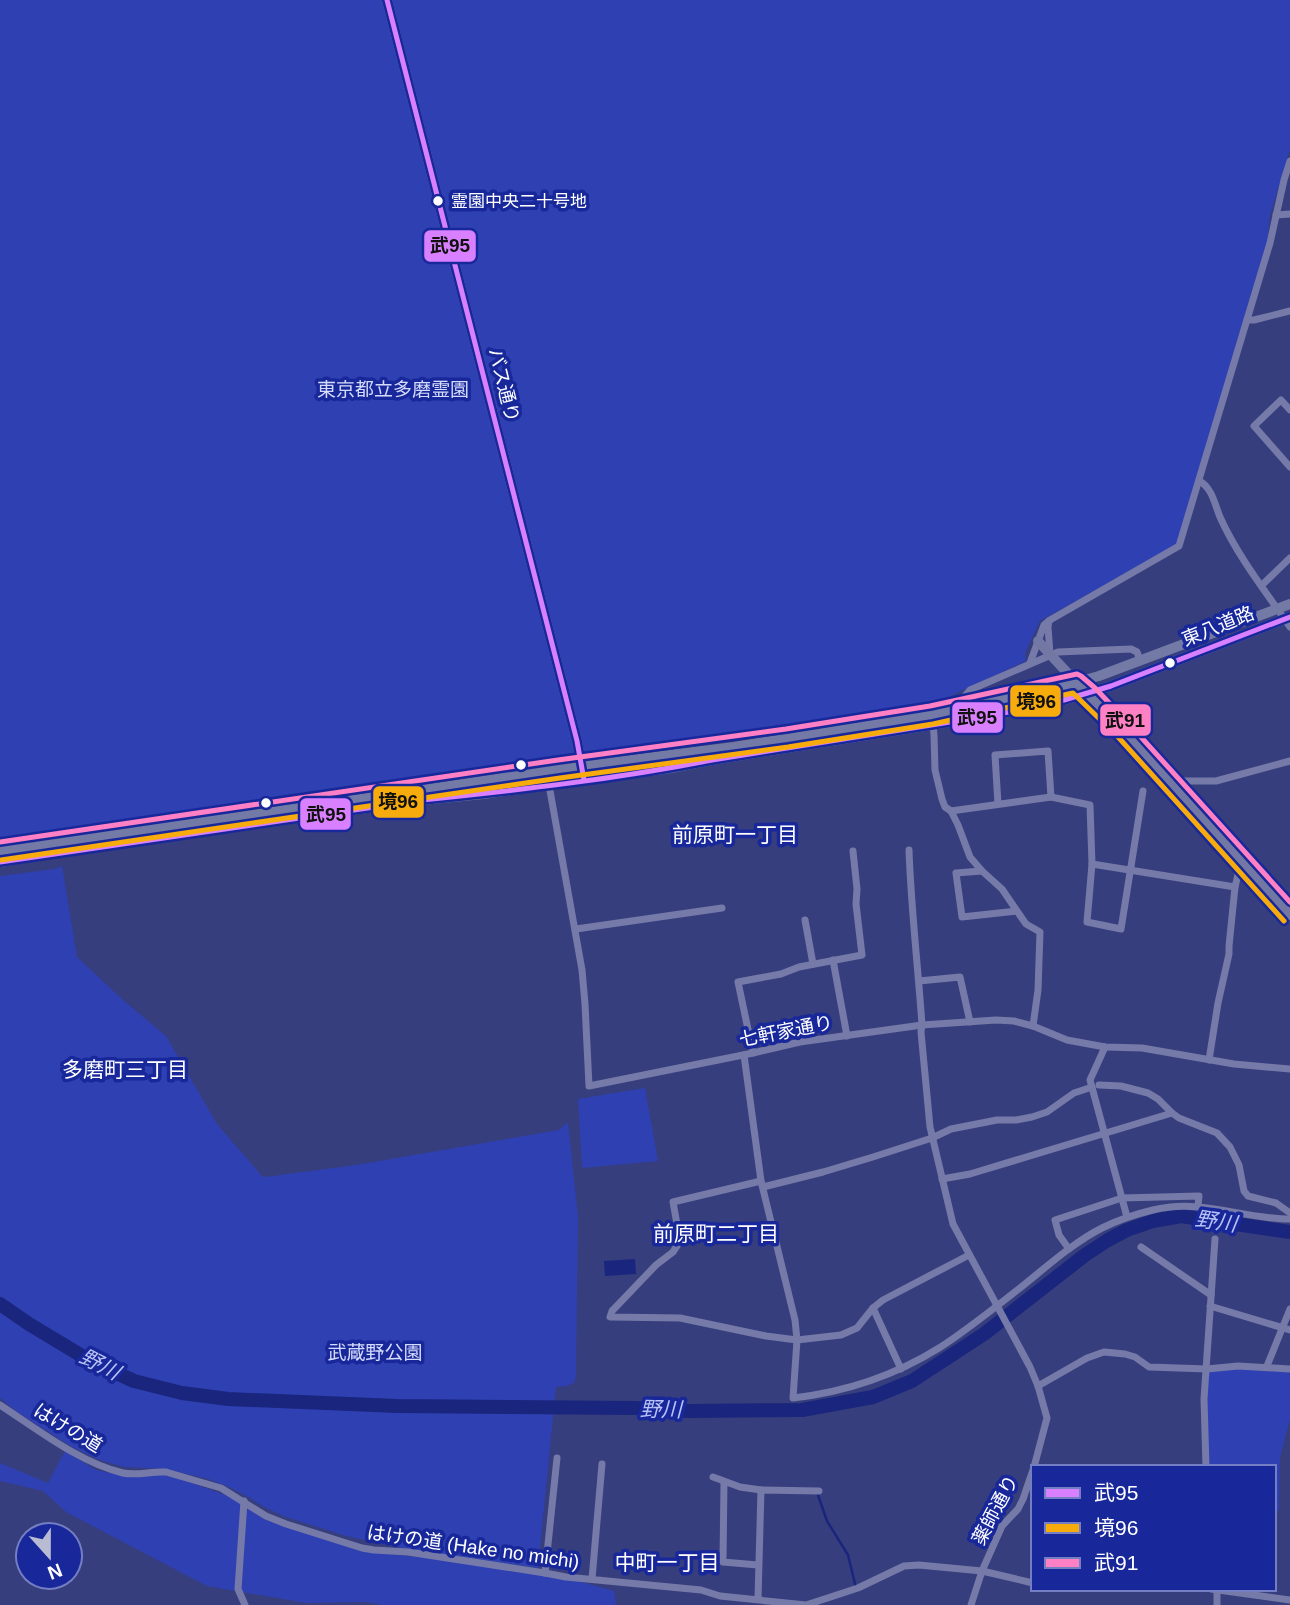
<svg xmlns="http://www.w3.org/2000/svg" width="1290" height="1605" viewBox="0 0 1290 1605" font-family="Helvetica,'Noto Sans JP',sans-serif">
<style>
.green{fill:#2f41b2}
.water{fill:#1a257d}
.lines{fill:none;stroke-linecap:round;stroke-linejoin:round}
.stream{stroke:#1a257d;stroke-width:2.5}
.river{stroke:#1a257d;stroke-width:14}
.street{stroke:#767aa8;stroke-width:7}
.secondary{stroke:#7277a4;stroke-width:10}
.primary{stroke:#737aa6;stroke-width:10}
.bus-1-casing{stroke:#18289b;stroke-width:10}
.bus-2-casing{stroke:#18289b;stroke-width:10}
.bus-3-casing{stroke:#18289b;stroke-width:10}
.bus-1{stroke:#d880ff;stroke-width:5}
.bus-2{stroke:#f8ab0d;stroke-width:5}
.bus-3{stroke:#ff80c5;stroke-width:5}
.bus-dot{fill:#fff;stroke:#18289b;stroke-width:2.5}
.labels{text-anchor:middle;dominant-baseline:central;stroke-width:7;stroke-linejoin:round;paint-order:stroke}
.bus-label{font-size:17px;fill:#fff;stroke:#18289b;text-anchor:start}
.street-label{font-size:19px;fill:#fff;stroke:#18289b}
.park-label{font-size:19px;fill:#d5dbfc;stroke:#18289b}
.neighbourhood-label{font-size:21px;fill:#fff;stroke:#18289b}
.water-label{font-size:21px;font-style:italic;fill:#bac3f8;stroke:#18289b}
.line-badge{stroke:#18289b;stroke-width:2.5}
.pale-badge-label{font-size:19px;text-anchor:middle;font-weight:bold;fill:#111}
</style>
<rect width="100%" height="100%" fill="#363e7d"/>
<!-- green -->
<g class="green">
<path d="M0 0H1290V149L1270 215 1267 241 1177 542 1174 546 1040 621 1025 653 1026 661 942 700 746 731 0 838Z"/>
<path d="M62 866 77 957 122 999 166 1036 217 1124 262 1176 265 1177 356 1165 559 1130 568 1122 578 1217 576 1376 574 1383 567 1386 556 1387 538 1568 407 1549 346 1536 283 1516 264 1507 250 1498 229 1487 208 1479 166 1469 124 1467 100 1460 72 1447 17 1412 0 1398V876L55 869Z"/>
<path d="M645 1088 658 1161 582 1168 578 1099Z"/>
<path d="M1238 1368 1290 1371V1419L1280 1457 1279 1510 1274 1512V1467H1208L1207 1398 1209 1371Z"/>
<path d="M65 1451 96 1470 128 1477 166 1474 234 1498 269 1521 370 1552 463 1562 570 1579 614 1591 616 1605H382L366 1602 306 1603 207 1586 66 1512 43 1491 0 1481V1463L48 1483Z"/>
</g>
<!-- water -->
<path class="water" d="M635 1259 636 1274 605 1276 604 1261Z"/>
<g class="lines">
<!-- stream -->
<path class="stream" d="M818 1495 827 1521 848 1555 856 1588"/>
<!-- river -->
<path class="river" d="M0 1304 29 1324 92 1362 134 1381 182 1393 228 1399 397 1406 635 1408 688 1411 802 1410 873 1397 912 1381 984 1334 1085 1255 1108 1240 1127 1230 1153 1221 1181 1216 1290 1232"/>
<!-- street -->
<g class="street">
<path d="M1276 215 1290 214"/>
<path d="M1247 320H1254L1290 311"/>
<path d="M1290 410 1281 400 1254 426 1290 467"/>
<path d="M1199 481C1212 487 1215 505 1220 517 1238 557 1266 592 1290 627"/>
<path d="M1262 585 1290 558"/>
<path d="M1049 621 1048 627 1050 654"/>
<path d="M1030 663 1044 625 1050 620 1179 546 1270 243 1284 180 1290 161"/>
<path d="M966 707 964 697 970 690 1058 652 1131 649 1137 652 1140 660"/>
<path d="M933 725 934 735 935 770 942 799 945 807 951 811 958 825 970 857 982 871"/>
<path d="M1171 783 1179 781H1216L1290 761"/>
<path d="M549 785 582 970 585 1004 589 1086 753 1053 800 1042 922 1025 996 1020 1014 1021 1033 1026 1067 1040 1105 1047 1142 1048 1234 1064 1290 1069"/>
<path d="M998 804 995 755 1048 751 1051 797"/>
<path d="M951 811 1051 797 1090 805 1092 864 1235 887"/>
<path d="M909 850C911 908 918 967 922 1025L921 1032 930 1127 953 1224 1030 1367 1038 1386 1047 1418 1034 1467"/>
<path d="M1092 864 1087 922 1121 929 1143 791"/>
<path d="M1017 911 1002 889 982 871 956 873 962 917 1017 911 1026 924 1040 932 1038 990 1033 1026"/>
<path d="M805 920 813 964"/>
<path d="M576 929 722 908"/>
<path d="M833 960 847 1036"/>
<path d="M919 981 960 977 970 1022"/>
<path d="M1105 1047 1090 1080 1127 1217"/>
<path d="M753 1053 738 982 781 974 799 967 862 955 856 904 857 889 853 851"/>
<path d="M744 1055 761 1181 795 1320 797 1340 793 1398C845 1392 894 1376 939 1348 967 1330 994 1308 1020 1288 1045 1268 1074 1242 1102 1228 1118 1220 1136 1214 1153 1210 1201 1198 1243 1219 1290 1219"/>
<path d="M1209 1060 1218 1003 1229 954V946L1235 887 1241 862"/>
<path d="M1099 1085 1121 1086 1148 1093 1158 1099 1172 1113 1179 1118 1217 1133 1230 1147 1239 1165 1244 1191 1248 1196 1276 1203 1290 1213"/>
<path d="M942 1179 970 1174 1172 1113"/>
<path d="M761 1181 673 1202 680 1241 673 1252 656 1265 612 1311 610 1317 680 1318 766 1336 797 1340 841 1335 857 1328 873 1308 883 1300 969 1255"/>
<path d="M763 1187 823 1172 873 1157 932 1138 951 1129 997 1120H1016L1032 1117 1047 1112 1074 1093 1092 1087"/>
<path d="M1141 1247 1211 1295"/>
<path d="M1069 1249 1059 1235 1055 1220 1122 1198 1199 1196 1198 1206"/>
<path d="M1210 1306 1290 1330"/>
<path d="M873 1308 901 1369"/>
<path d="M1267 1366 1290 1309"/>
<path d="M1038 1386 1087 1358 1104 1352 1125 1354 1135 1357 1149 1367 1207 1369 1238 1366 1290 1369"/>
<path d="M0 1405C37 1429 80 1463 123 1473 137 1476 152 1471 166 1472L221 1488 266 1516 286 1524 362 1548 374 1550 408 1552 545 1573 566 1577 701 1590 720 1596 806 1605 858 1588 904 1566 919 1565 982 1571 1033 1583"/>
<path d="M1206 1467 1204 1399 1215 1239"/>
<path d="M713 1477 740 1487 761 1490"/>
<path d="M724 1482 723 1562 758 1565"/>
<path d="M244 1501 238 1589 245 1605"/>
<path d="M545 1573 557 1458"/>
<path d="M592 1579 602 1464"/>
<path d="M1211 1589 1290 1600"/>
<path d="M758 1599 761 1490 819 1491"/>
<path d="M971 1605 982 1571 1002 1526 1018 1509 1023 1499 1033 1470"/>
<path d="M1217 1605V1589"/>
</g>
<!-- secondary -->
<g class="secondary">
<path d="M387 0 577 741 584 780"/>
<path d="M1038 641C1070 677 1105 711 1138 747 1189 802 1238 860 1290 915"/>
</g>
<!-- primary -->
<g class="primary">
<path d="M0 851 416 791 559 769 734 747 932 715 1053 689 1099 676 1290 604"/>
<path d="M0 862 41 855 422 800 483 794 671 768 712 760 994 715 1064 700 1111 686 1290 617"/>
</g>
<!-- bus-1 casing -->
<g class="bus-1-casing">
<g id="bus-1">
<path d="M387 0 577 741 584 780"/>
<path d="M0 862 422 800C519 790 616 779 712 760L994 715 1064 700 1111 686 1290 617"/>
</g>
</g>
<!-- bus-2 casing -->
<g class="bus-2-casing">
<path id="bus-2" d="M1 860 560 778 788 747 933 724 1073 693 1119 738 1284 921"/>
</g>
<!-- bus-3 casing -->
<g class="bus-3-casing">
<path id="bus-3" d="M0 842 558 760 786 729 930 706 1077 674 1081 676 1095 688 1131 726 1290 902"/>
</g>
<!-- bus-1 -->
<use href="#bus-1" class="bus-1"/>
<!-- bus-2 -->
<use href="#bus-2" class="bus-2"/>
<!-- bus-3 -->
<use href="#bus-3" class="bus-3"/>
</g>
<!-- markers -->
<g class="bus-dot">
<circle cx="438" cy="201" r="6"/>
<circle cx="1170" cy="663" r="6"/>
<circle cx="521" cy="765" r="6"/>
<circle cx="266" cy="803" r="6"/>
</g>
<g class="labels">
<!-- bus labels -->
<g class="bus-label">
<text x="451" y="201">霊園中央二十号地</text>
</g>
<!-- street labels -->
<g class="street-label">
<text transform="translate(504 385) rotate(76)">バス通り</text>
<text transform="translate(1218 626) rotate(-22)">東八道路</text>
<text transform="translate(786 1031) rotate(-11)">七軒家通り</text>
<text transform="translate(68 1428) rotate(31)">はけの道</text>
<text transform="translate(995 1510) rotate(-62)">薬師通り</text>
<text transform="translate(473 1547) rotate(8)">はけの道 (Hake no michi)</text>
</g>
<!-- park labels -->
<g class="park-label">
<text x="393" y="389">東京都立多磨霊園</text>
<text x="375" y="1352">武蔵野公園</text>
</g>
<!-- neighbourhood labels -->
<g class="neighbourhood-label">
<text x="735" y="834">前原町一丁目</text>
<text x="125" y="1069">多磨町三丁目</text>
<text x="716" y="1233">前原町二丁目</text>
<text x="667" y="1562">中町一丁目</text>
</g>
<!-- water labels -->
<g class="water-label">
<text transform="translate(1216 1221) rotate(8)">野川</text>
<text transform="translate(100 1364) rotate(27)">野川</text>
<text transform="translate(661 1409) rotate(1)">野川</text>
</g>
</g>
<g class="line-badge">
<rect x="423" y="229" width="54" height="34" rx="7" fill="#d880ff"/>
<rect x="1009" y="684" width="53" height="34" rx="7" fill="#f8ab0d"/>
<rect x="951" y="701" width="53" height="33" rx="7" fill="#d880ff"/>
<rect x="1099" y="703" width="53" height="34" rx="7" fill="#ff80c5"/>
<rect x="372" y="785" width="53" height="34" rx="7" fill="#f8ab0d"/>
<rect x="299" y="797" width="53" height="34" rx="7" fill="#d880ff"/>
</g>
<g class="pale-badge-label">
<text x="450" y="252">武95</text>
<text x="1036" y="708">境96</text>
<text x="977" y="724">武95</text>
<text x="1125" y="727">武91</text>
<text x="398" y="808">境96</text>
<text x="326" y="821">武95</text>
</g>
<!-- legend -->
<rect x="1031" y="1465" width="245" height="126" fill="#18289b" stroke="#747ec3" stroke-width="2"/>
<rect x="1045" y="1488" width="35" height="10" fill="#d880ff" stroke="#747ec3" stroke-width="2"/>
<text x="1094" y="1500" font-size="21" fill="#ffffff">武95</text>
<rect x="1045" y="1523" width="35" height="10" fill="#f8ab0d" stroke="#747ec3" stroke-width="2"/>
<text x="1094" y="1535" font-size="21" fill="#ffffff">境96</text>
<rect x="1045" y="1558" width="35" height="10" fill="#ff80c5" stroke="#747ec3" stroke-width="2"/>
<text x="1094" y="1570" font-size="21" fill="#ffffff">武91</text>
<!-- north arrow -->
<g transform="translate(49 1556) rotate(159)"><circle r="33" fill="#18289b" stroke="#747ec3" stroke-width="2"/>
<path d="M0-5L12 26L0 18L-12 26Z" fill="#b9bbd2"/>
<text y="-10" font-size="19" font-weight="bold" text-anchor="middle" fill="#ffffff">N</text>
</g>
</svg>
